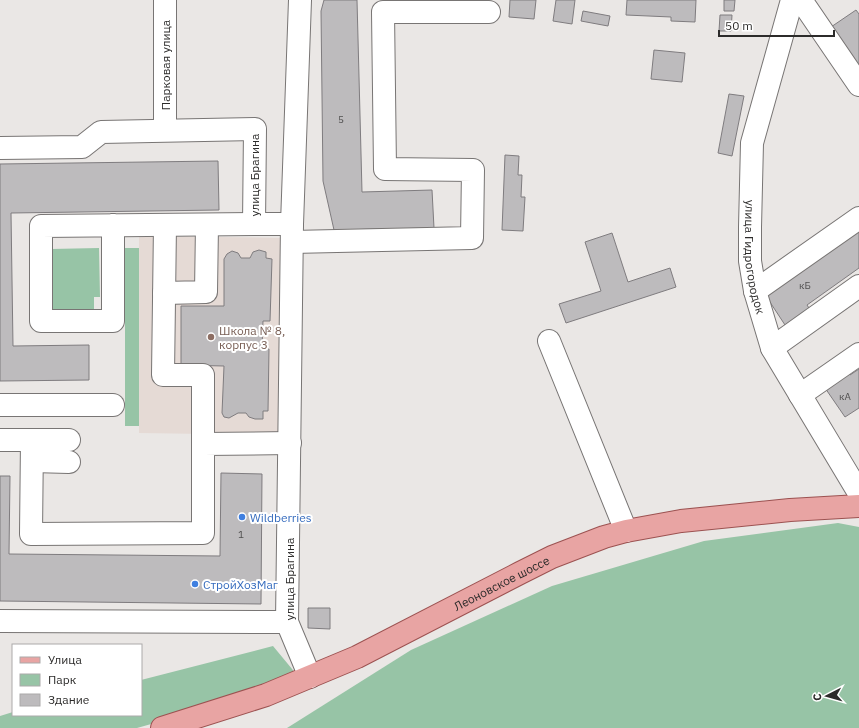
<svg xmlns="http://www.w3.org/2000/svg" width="859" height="728" viewBox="0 0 859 728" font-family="'IBM Plex Sans',sans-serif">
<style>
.built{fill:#e5dad5}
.green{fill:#97c4a6}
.building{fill:#bdbbbd;stroke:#7f7c7f}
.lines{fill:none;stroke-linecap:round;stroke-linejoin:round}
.minor-casing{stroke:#787574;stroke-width:24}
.major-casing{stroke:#9c5251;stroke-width:24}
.minor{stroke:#fff;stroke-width:22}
.major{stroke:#e8a4a3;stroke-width:22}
.education-dot{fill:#8d6e63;stroke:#fff;stroke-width:1.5}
.shop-dot{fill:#3f7fe0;stroke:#fff;stroke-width:1.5}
.labels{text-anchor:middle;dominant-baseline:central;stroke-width:4;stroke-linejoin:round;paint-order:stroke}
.number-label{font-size:10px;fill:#504f4f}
.street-label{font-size:12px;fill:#2c2b2a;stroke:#fff}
.education-label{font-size:12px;fill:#785e54;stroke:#fff;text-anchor:start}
.shop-label{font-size:12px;fill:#366cbe;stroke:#fff;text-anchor:start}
</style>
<rect width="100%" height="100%" fill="#eae7e5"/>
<!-- built -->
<path class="built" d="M139 236 284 238 282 435 139 433Z"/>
<!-- green -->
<g class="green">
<path d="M99 248 100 297H94V311H52L51 249Z"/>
<rect x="125" y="248" width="14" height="178"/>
<path d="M838 523 859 527V728H287L411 650 552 586 704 541Z"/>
<path d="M273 646 297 675 240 699 137 728H0V716L13 712V715H141V680Z"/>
</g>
<!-- building -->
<g class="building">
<path d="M324 0H357L362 192 432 190 434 228 334 230 323 181 321 11Z"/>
<path d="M510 0H536L534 19 509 17Z"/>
<path d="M556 0H575L572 24 553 21Z"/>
<path d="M627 0H696L695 22 671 21V17L626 15Z"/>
<path d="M724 0H735L734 11H724Z"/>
<path d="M856 10 859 14V69L831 27Z"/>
<path d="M583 11 610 16 608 26 581 21Z"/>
<path d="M720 15H732L731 31H719Z"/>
<path d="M654 50 685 53 682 82 651 79Z"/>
<path d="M729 94 744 96 732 156 718 153Z"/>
<path d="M505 155 519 156 518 175H522L521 197H525L523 231 502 230Z"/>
<path d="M218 161 219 210 11 213 13 346 89 345V380L0 381V164Z"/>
<path d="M859 227V268L807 305 811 311 787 328 764 293Z"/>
<path d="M612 233 628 282 670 268 676 287 566 323 559 304 601 291 585 242Z"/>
<path d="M259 250 266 252V258L272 259 270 321H263L262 348 269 349 268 411H263V419H255L249 417 246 413H238L229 418 224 417 222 413 224 366 181 365V306H224V259L227 254 232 251 238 253 241 258H250L253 252Z"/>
<path d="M846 369 850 375 859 369V408L845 417 823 385Z"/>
<path d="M221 473 262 474 261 604 0 601V476H10L9 554 220 556Z"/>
<path d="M308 608H330V629L308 628Z"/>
</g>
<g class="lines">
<!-- minor casing -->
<g class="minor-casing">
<g id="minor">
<path id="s1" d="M792 0 752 143 750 227V261L755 291 772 348 859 493"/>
<path d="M801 0 859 85"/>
<path d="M165 130V0"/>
<path d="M0 148 82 147 101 132 255 129 254 224H292L287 622 310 677"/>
<path d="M292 224 300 0"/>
<path d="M113 225V321H41V226L254 224"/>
<path d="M165 225 163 375H203V444"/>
<path d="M292 242 472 238 473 170 385 169 383 12H489"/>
<path d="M755 291 859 218"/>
<path d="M164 293 206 292 207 225"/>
<path d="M549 341 626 531"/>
<path d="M772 348 859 286"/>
<path d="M800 395 859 354"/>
<path d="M0 405H113"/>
<path d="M0 440H32L31 534 203 533V444L290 443"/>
<path d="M32 440H69"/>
<path d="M32 461 69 462"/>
<path d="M0 621 287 622"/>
</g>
</g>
<!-- major casing -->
<g class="major-casing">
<g id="major">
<path id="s2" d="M162 728 266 695 357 657 520 573 552 557 604 537 626 531 681 521 790 510 859 506"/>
</g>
</g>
<!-- minor -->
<use href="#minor" class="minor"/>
<!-- major -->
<use href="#major" class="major"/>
</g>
<!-- markers -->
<circle class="education-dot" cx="211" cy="337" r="4"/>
<g class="shop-dot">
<circle cx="242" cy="517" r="4"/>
<circle cx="195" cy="584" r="4"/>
</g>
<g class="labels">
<!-- number labels -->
<g class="number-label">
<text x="341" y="119">5</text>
<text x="805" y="285">кБ</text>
<text x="845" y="396">кА</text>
<text x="241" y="534">1</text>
</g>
<!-- street labels -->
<g class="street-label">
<text transform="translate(165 65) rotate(-90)">Парковая улица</text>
<text transform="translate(254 175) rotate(-90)">улица Брагина</text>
<text stroke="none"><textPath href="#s1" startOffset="263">улица Гидрогородок</textPath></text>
<text transform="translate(289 579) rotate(-90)">улица Брагина</text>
<text stroke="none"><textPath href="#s2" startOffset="370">Леоновское шоссе</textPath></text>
</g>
<!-- education labels -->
<g class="education-label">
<text x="219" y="330">Школа № 8,<tspan x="219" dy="14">корпус 3</tspan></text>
</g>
<!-- shop labels -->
<g class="shop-label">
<text x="250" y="517">Wildberries</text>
<text x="203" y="584">СтройХозМаг</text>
</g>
</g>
<!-- legend -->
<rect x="12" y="644" width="130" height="72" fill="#ffffff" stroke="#abaaaa"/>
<rect x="20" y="657" width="20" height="6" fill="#e8a4a3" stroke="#abaaaa"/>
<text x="48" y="664" font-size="12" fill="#2c2b2a">Улица</text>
<rect x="20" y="674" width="20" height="12" fill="#97c4a6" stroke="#abaaaa"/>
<text x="48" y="684" font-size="12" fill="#2c2b2a">Парк</text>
<rect x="20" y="694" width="20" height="12" fill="#bdbbbd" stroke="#abaaaa"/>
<text x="48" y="704" font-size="12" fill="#2c2b2a">Здание</text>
<!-- north arrow -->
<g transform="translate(827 696) rotate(264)" stroke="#ffffff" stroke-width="3" paint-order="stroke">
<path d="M0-3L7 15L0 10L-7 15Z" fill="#2c2b2a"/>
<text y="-6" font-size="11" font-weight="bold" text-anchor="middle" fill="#2c2b2a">С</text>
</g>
<!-- scale -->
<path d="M719 30v6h115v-6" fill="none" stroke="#2c2b2a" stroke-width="2"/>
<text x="725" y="30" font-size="12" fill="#2c2b2a" stroke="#ffffff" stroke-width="3" paint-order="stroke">50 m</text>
</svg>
